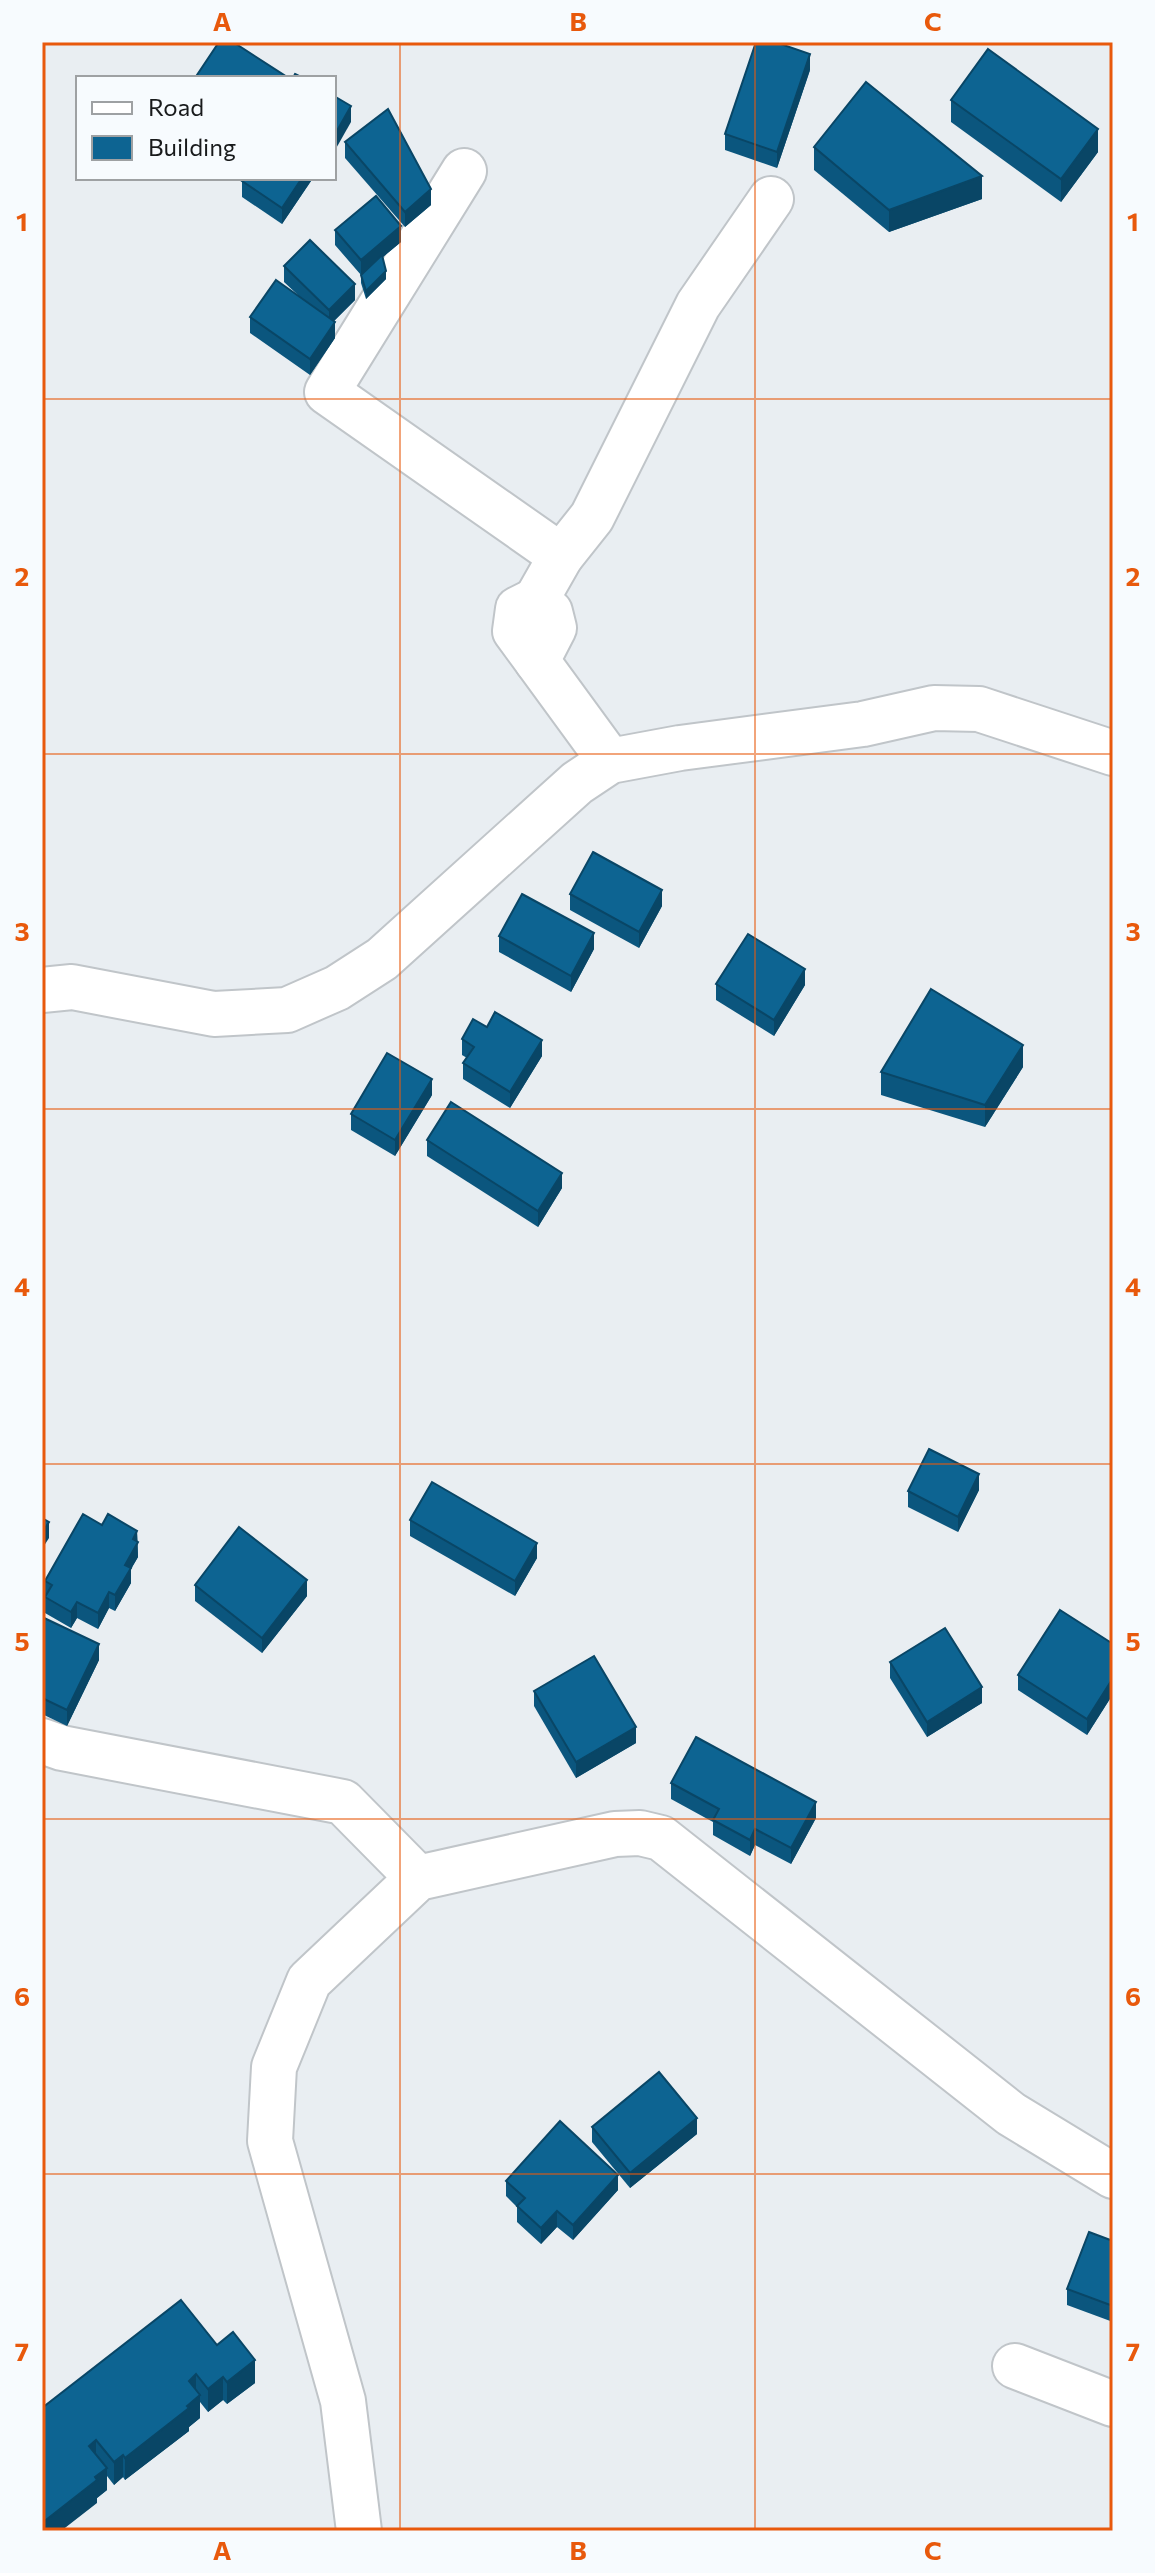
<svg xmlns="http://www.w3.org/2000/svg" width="1155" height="2573" viewBox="0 0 1155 2573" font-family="Commissioner,sans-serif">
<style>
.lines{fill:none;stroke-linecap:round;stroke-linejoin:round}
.minor-casing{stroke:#c0c5c9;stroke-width:48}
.minor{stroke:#fff;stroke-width:44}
.wall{fill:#0b567e}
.shaded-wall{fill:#094666}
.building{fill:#0d6492;stroke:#094666;stroke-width:2}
.grid{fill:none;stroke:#e8590c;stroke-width:2;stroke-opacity:0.55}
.neatline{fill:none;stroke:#e8590c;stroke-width:3}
.grid-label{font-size:26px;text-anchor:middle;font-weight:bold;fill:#e8590c}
</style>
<rect width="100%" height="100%" fill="#e9eef2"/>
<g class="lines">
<!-- minor casing -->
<g class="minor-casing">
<g id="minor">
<path d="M464 171 327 392 561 556"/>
<path d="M536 600 518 609 515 631 537 661"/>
<path d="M610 761 537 661 554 628 550 612 536 600 561 556 592 517 698 305 771 199"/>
<path d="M42 990 72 987 214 1014 287 1010 337 988 382 959 577 783 610 761 680 748 863 724 934 708 979 709 1113 753"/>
<path d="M42 1741 62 1748 343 1802 418 1878"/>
<path d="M1015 2366 1113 2404"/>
<path d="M359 2531 343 2401 270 2141 274 2067 309 1981 418 1878 615 1834 640 1833 661 1838 1011 2114 1113 2176"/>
</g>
</g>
<!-- minor -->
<use href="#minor" class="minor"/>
</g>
<!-- wall -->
<g class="wall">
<path d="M810 70 777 168 725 150V134Z"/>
<path d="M951 100 1098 152 1061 202 951 122Z"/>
<path d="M345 142 431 205 405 227 345 158Z"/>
<path d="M814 147 982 199 889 232 814 170Z"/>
<path d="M313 178 282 224 242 197V181Z"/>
<path d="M335 230 401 242 383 257 386 279 366 299 361 283V275L335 245Z"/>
<path d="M284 266 355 300 334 321 335 338 310 375 250 333V317L299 296 284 282Z"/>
<path d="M570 894 662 906 639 948 570 910Z"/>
<path d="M499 936 594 949 571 992 499 952Z"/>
<path d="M716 984 805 985 774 1036 716 1000Z"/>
<path d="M487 1027 542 1056 510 1108 463 1079V1063L467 1058 462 1055V1039Z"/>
<path d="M1023 1067 985 1127 881 1095V1072Z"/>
<path d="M432 1095 395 1156 351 1130V1114Z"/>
<path d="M427 1140 562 1188 538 1227 427 1156Z"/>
<path d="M979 1490 958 1532 908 1507V1491Z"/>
<path d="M410 1520 537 1558 515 1596 410 1536Z"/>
<path d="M102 1525 137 1531 138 1557 131 1569V1583L115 1611 109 1608 98 1629 77 1618 71 1628 45 1613V1581Z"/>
<path d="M195 1585 307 1596 262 1653 195 1601Z"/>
<path d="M42 1617 99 1660 67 1726 42 1714Z"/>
<path d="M1113 1644V1694L1087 1735 1018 1690V1675Z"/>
<path d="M890 1662 982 1703 927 1737 890 1678Z"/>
<path d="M534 1691 636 1743 576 1778 534 1706Z"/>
<path d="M671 1783 816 1818 791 1864 755 1845 750 1856 713 1835V1822L671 1799Z"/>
<path d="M592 2127 697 2134 630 2188 592 2142Z"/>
<path d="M506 2181 618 2190 573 2240 557 2227 541 2244 517 2222V2207L506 2196Z"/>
<path d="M1113 2241V2322L1067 2305V2289Z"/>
<path d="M217 2345 255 2383 227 2404 223 2400 208 2412 200 2402V2418L189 2427V2431L125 2480 123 2477 114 2485 107 2476V2490L97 2498V2503L42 2408Z"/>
</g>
<!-- shaded-wall -->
<g class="shaded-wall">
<path d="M810 54V70L777 168V152Z"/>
<path d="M351 106V122L334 152V136Z"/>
<path d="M1098 129V152L1061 202V179Z"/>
<path d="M982 176V199L889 232V210Z"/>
<path d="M302 178H313L282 224V208Z"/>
<path d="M431 189V205L405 227V212Z"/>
<path d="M401 226V242L361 275V260Z"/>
<path d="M386 271V279L366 299V291Z"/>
<path d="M355 284V300L329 326V310Z"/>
<path d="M335 322V338L310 375V359Z"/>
<path d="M662 890V906L639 948V932Z"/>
<path d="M594 933V949L571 992V976Z"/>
<path d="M805 969V985L774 1036V1020Z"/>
<path d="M542 1040V1056L510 1108V1092Z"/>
<path d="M1023 1045V1067L985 1127V1105Z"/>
<path d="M432 1079V1095L395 1156V1140Z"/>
<path d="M562 1173V1188L538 1227V1211Z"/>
<path d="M979 1474V1490L958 1532V1517Z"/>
<path d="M49 1522V1538L42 1549V1533Z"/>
<path d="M137 1531 138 1557 131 1569V1583L115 1611V1595L133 1539Z"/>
<path d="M537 1543V1558L515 1596V1581Z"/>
<path d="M307 1580V1596L262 1653V1638Z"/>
<path d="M109 1592V1608L98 1629V1613Z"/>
<path d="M77 1602V1618L71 1628V1612Z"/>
<path d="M99 1644V1660L67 1726V1710Z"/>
<path d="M1113 1678V1694L1087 1735V1719Z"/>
<path d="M982 1687V1703L927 1737V1722Z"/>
<path d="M636 1727V1743L576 1778V1762Z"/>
<path d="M816 1802V1818L791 1864V1848Z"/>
<path d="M755 1829V1845L750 1856V1840Z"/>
<path d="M697 2118V2134L630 2188V2173Z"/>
<path d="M618 2175V2190L573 2240V2225Z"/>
<path d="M557 2211V2227L541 2244V2228Z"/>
<path d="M255 2360V2383L227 2404V2382Z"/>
<path d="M196 2374V2397L189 2381Z"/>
<path d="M223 2377V2400L208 2412V2389Z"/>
<path d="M200 2395V2418L189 2427V2431L125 2480V2458Z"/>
<path d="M96 2440V2463L89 2446Z"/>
<path d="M123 2455V2477L114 2485V2462Z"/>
<path d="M107 2468V2490L97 2498V2503L61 2531H42V2523Z"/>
</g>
<!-- building -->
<g class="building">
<path d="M219 42H233L287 77 286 78H195Z"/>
<path d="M756 42H775L810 54 777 152 725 134Z"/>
<path d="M988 49 1098 129 1061 179 951 100Z"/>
<path d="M295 74 303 78H293Z"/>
<path d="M866 82 982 176 889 210 814 147Z"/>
<path d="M334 96 351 106 334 136Z"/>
<path d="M388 109 431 189 405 212 345 142Z"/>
<path d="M244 178H302L282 208 242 181Z"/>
<path d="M376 196 401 226 361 260 335 230Z"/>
<path d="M310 240 355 284 329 310 284 266Z"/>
<path d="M382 255 386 271 366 291 361 275Z"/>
<path d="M276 280 335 322 310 359 250 317Z"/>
<path d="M593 852 662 890 639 932 570 894Z"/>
<path d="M522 894 594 933 571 976 499 936Z"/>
<path d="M748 934 805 969 774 1020 716 984Z"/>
<path d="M931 989 1023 1045 985 1105 881 1072Z"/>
<path d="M495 1012 542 1040 510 1092 463 1063 474 1047 462 1039 473 1019 487 1027Z"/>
<path d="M387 1053 432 1079 395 1140 351 1114Z"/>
<path d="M451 1102 562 1173 538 1211 427 1140Z"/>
<path d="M929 1449 979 1474 958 1517 908 1491Z"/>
<path d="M432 1482 537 1543 515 1581 410 1520Z"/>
<path d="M83 1514 102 1525 108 1514 137 1531 133 1539 138 1542 125 1565 131 1568 115 1595 109 1592 98 1613 77 1602 71 1612 45 1597 52 1585 45 1581Z"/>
<path d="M42 1518 49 1522 42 1533Z"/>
<path d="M239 1527 307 1580 262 1638 195 1585Z"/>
<path d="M1060 1610 1113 1644V1678L1087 1719 1018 1675Z"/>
<path d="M42 1617 99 1644 67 1710 42 1698Z"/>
<path d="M945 1628 982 1687 927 1722 890 1662Z"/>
<path d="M594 1656 636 1727 576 1762 534 1691Z"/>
<path d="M696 1737 816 1802 791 1848 755 1829 750 1840 713 1820 719 1809 671 1783Z"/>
<path d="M659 2072 697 2118 630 2173 592 2127Z"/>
<path d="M560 2121 618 2175 573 2225 557 2211 541 2228 517 2206 525 2198 506 2181Z"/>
<path d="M1089 2232 1113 2241V2306L1067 2289Z"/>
<path d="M181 2300 217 2345 233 2332 255 2360 227 2382 223 2377 208 2389 196 2374 189 2381 200 2395 187 2406 189 2408 125 2458 123 2455 114 2462 96 2440 89 2446 107 2468 95 2477 97 2480 42 2523V2408Z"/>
</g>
<!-- grid -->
<path class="grid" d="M400 42V2531M755 42V2531M42 399H1113M42 754H1113M42 1109H1113M42 1464H1113M42 1819H1113M42 2174H1113"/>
<!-- border -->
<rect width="1155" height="2573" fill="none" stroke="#f7fbfe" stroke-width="88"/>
<!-- legend -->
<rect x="76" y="76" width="260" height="104" fill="#f7fbfe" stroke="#9ea1a3" stroke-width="2"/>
<rect x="92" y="102" width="40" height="12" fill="#ffffff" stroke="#9ea1a3" stroke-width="2"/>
<text x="148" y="116" font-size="24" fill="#181a1b">Road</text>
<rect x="92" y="136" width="40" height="24" fill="#0d6492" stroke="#9ea1a3" stroke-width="2"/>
<text x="148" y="156" font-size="24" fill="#181a1b">Building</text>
<rect x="44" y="44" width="1067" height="2485" class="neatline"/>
<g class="grid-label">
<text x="222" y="31">A</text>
<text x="578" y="31">B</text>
<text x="933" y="31">C</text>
<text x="22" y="231">1</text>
<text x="1133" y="231">1</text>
<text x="22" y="586">2</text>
<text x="1133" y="586">2</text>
<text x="22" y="941">3</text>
<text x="1133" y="941">3</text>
<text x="22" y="1296">4</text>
<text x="1133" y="1296">4</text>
<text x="22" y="1651">5</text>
<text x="1133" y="1651">5</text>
<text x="22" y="2006">6</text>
<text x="1133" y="2006">6</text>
<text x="22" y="2361">7</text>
<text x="1133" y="2361">7</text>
<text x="222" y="2560">A</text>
<text x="578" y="2560">B</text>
<text x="933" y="2560">C</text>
</g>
</svg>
